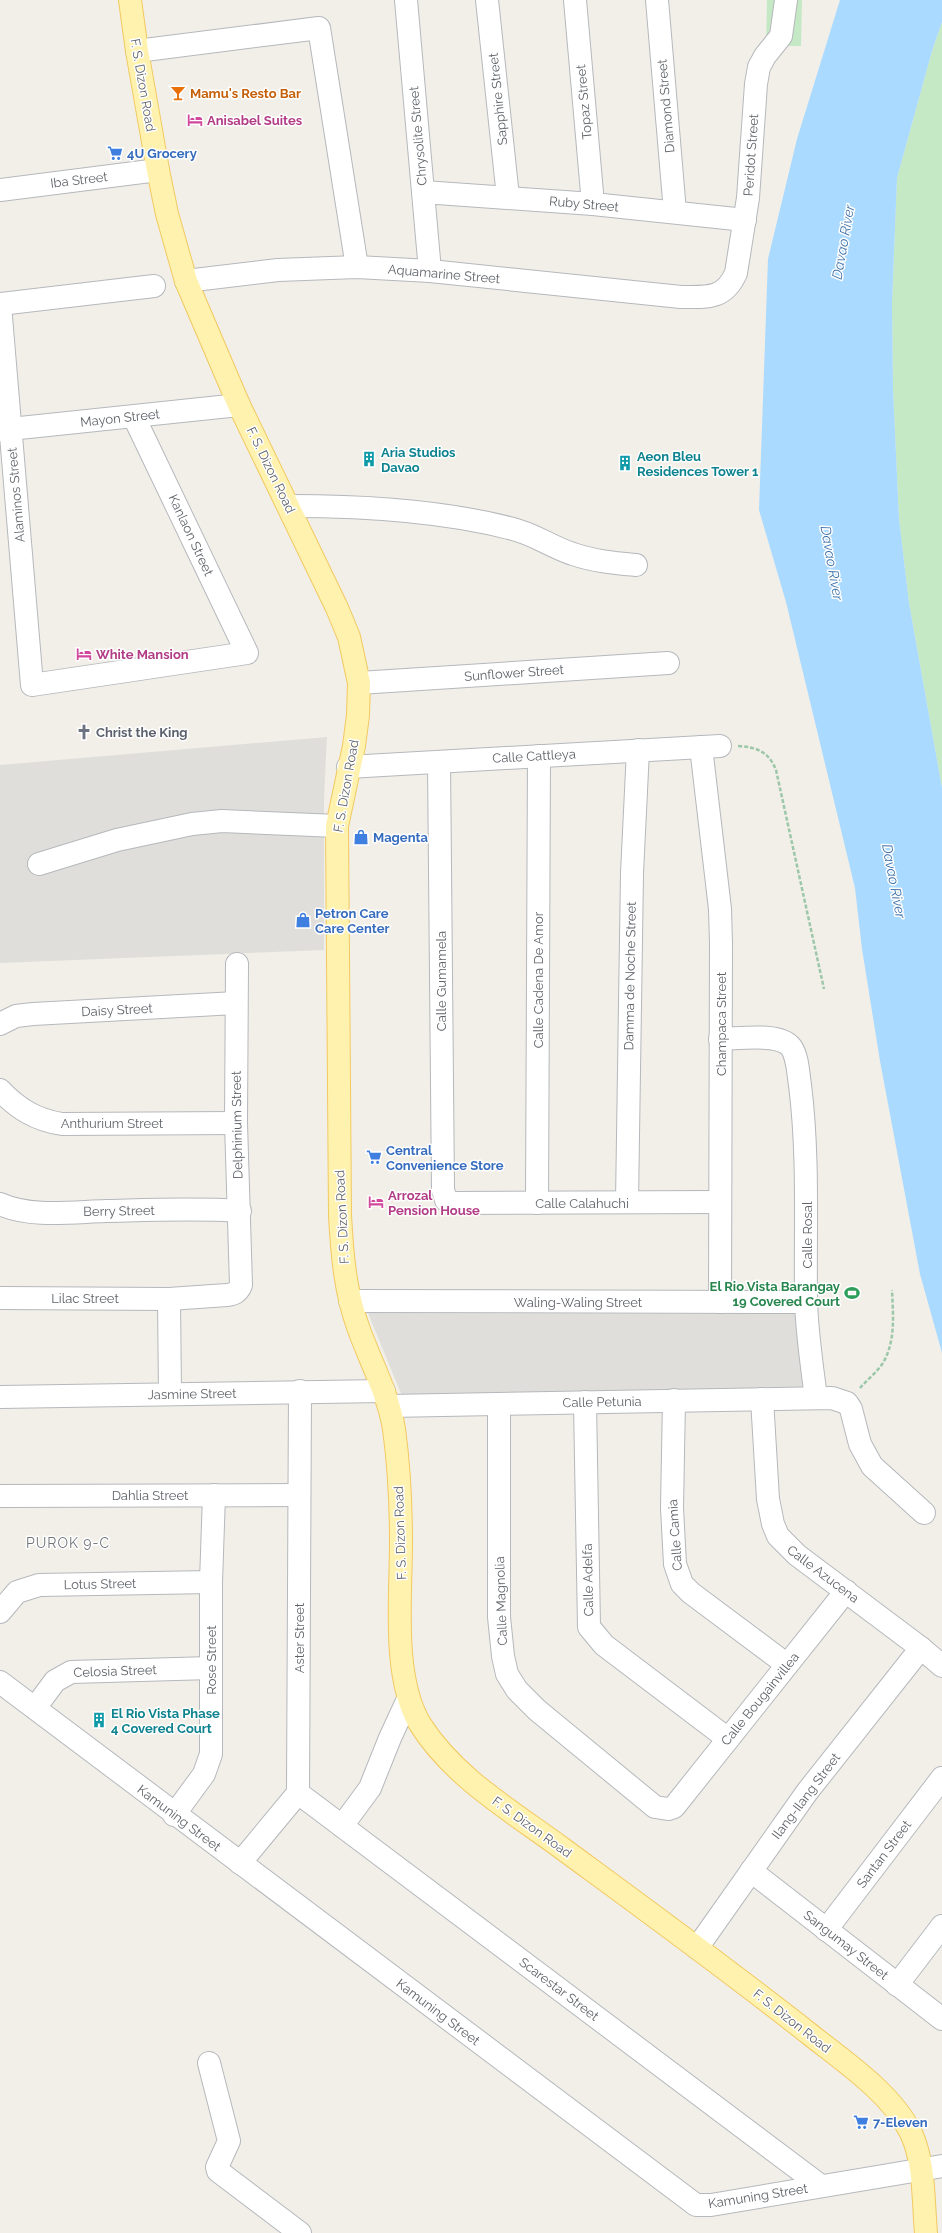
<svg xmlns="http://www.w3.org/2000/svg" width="942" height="2233" viewBox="0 0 942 2233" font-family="Raleway,sans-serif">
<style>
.industrial{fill:#e0deda}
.green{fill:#c5e8c5}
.water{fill:#aadaff}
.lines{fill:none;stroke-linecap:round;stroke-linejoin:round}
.minor-casing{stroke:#b5b8bc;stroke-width:24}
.major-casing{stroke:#f2c960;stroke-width:24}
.path{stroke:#9cc7a9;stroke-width:2.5;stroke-dasharray:4 2;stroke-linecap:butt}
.minor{stroke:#fff;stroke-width:22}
.major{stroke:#fff2af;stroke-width:22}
.labels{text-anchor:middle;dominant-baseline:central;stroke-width:3;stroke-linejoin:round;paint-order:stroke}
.street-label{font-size:13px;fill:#5f6368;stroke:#fff}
.food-label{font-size:13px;font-weight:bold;fill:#c56008;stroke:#fff;text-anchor:start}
.hotel-label{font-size:13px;font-weight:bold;fill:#b23c85;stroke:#fff;text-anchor:start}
.shop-label{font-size:13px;font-weight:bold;fill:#366cbe;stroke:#fff;text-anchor:start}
.culture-label{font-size:13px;font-weight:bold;fill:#0d838f;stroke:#fff;text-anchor:start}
.worship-label{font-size:13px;font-weight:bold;fill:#5b616d;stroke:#fff;text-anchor:start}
.leisure-label{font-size:13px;font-weight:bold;fill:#27864d;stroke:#fff;text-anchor:end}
.water-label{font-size:14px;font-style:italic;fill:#4174aa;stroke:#fff}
.neighbourhood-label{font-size:14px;letter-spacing:1px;fill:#70757a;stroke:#fff}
</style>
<rect width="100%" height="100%" fill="#f1efe8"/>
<!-- industrial -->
<g class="industrial">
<path d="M327 737 324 798V950L0 963V765Z"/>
<path d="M368 1313 799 1314 804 1391 402 1396Z"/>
</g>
<!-- green -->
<g class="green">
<path d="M767 0H802L801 46H766Z"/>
<path d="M942 22V788L909 603 899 519 893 389 892 304 897 178 932 51Z"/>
</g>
<!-- water -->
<path class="water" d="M840 0H942V22L932 51 897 178 892 304 893 389 899 519 909 603 942 788V1353L920 1274 880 1061 862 949 855 888 786 602 759 510 768 259 797 139Z"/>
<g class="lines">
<!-- minor casing -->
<g class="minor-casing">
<g id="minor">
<path d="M406 0 430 271"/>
<path d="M487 0 508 197"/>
<path d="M575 0 593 204"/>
<path d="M657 0 675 212"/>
<path d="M137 51 319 28 357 267"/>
<path d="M0 190 158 170"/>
<path d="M423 192 593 204 745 220"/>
<path d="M186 281 278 270 357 267 430 271 681 297C707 297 724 300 736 273L748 198 756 84 759 67 765 56 781 36 786 0"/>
<path d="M0 304 154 286"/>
<path d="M0 305 32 685 247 653 134 417"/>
<path d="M0 430 239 405"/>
<path d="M290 506C362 506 439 510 509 528 533 533 551 547 573 554 593 561 615 563 636 565"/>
<path d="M359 683 668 663"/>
<path d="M701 747 720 909 721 943 720 1302"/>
<path d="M439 762 443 1190 446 1200 454 1203 720 1202"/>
<path d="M348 767 720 746"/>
<path d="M39 864 117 840 192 824 222 821 337 826"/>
<path d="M0 1024 16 1016 33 1014 236 1003"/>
<path d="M720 1039C738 1039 779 1032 791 1047 798 1057 798 1073 800 1085 809 1157 805 1229 806 1301 807 1334 812 1366 816 1398"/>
<path d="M0 1090C18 1109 36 1120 62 1124L236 1123"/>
<path d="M627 1202 632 873 638 750"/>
<path d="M537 1203 539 756"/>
<path d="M0 1204C31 1218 72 1212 106 1211 150 1210 195 1208 240 1211"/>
<path d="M0 1298 169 1299 227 1295C235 1294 238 1292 241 1285L236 1123 237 964"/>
<path d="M169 1299 170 1394"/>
<path d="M350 1301 806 1302"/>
<path d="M0 1397 384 1391"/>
<path d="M762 1399 768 1499 773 1524 778 1536 797 1555 921 1648 942 1666"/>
<path d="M674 1400 672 1508 675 1564 682 1584 691 1593 786 1664"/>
<path d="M585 1402 589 1627 604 1645 728 1739"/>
<path d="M499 1404V1617L503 1656 507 1674 517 1690 537 1710 655 1807 668 1809 674 1807 846 1591"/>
<path d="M389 1406 832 1398 847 1403 851 1409 860 1444 872 1466 924 1513"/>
<path d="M0 1496 299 1495"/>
<path d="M0 1612 17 1592 39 1585 211 1582"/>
<path d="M0 1682 696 2205H711L942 2166"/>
<path d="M35 1708 55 1681 71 1672 211 1668"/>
<path d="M298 1793 821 2186"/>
<path d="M174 1815 204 1774 211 1754V1582L214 1495"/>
<path d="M342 1826 370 1788 390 1738 408 1699"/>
<path d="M240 1863 298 1793 300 1391"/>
<path d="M751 1871 942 2019"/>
<path d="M826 1930 942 1778"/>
<path d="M697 1948 807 1792 921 1648"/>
<path d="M897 1985 942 1926"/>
<path d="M209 2063 229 2141 217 2167 218 2171 300 2233"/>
</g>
</g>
<!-- major casing -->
<g class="major-casing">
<path id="major" d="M130 0 137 51 158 170 167 214 186 281 239 405 337 608 349 637 359 683 358 715 354 746 337 826 340 1215C342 1253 345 1291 358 1327 370 1361 388 1393 394 1429 399 1466 401 1506 401 1543 401 1597 392 1677 420 1724 454 1778 513 1812 563 1849 646 1910 730 1971 812 2036 845 2062 892 2094 911 2133 925 2163 923 2200 926 2233"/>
</g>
<!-- path -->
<g class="path">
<path d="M738 746C757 747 769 752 776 770L824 989"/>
<path d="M860 1388C867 1380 877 1372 883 1363 896 1340 893 1315 892 1290"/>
</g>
<!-- minor -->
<use href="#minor" class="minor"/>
<!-- major -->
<use href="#major" class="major"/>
</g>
<!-- icons -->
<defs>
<g id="bar-bare" transform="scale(1.2)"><path d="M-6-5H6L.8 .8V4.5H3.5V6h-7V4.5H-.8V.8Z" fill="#e8710a" stroke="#fff" stroke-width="2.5" paint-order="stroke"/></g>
<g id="hotel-bare" transform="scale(1.2)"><path d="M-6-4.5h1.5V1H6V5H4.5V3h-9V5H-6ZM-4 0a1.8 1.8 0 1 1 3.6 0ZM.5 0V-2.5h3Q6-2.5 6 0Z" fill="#d1479c" stroke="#fff" stroke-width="2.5" paint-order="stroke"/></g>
<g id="supermarket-bare" transform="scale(1.2)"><path d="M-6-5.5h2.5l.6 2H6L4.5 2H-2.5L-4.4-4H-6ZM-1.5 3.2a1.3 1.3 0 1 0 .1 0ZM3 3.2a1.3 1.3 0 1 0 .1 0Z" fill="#3f7fe0" stroke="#fff" stroke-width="2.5" paint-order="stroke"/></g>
<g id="building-bare" transform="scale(1.2)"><path d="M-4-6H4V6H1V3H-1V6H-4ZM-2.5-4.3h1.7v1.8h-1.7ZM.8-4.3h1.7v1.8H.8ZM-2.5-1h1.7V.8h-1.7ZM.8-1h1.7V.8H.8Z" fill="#0f9aa8" stroke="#fff" stroke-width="2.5" paint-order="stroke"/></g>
<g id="church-bare" transform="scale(1.2)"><path d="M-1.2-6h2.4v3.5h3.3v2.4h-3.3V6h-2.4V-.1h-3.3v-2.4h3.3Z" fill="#6b7280" stroke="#fff" stroke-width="2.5" paint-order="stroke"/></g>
<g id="shop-bare" transform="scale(1.2)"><path d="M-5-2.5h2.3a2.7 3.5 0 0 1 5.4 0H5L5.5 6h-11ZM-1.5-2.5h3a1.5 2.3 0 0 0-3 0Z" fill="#3f7fe0" stroke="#fff" stroke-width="2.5" paint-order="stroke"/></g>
<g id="stadium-bare" transform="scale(1.2)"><path d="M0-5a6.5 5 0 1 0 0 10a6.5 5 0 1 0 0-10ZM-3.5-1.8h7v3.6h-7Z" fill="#2e9e5b" stroke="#fff" stroke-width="2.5" paint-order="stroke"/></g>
</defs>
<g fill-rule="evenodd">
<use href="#bar-bare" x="178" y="93"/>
<use href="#hotel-bare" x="195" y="120"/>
<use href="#supermarket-bare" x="115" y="153"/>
<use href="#building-bare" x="369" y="459"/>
<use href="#building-bare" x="625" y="463"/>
<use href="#hotel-bare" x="84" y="654"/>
<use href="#church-bare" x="84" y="732"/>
<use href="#shop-bare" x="361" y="837"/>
<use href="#shop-bare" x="303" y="920"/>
<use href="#supermarket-bare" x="374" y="1157"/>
<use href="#hotel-bare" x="376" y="1202"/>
<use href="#stadium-bare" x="852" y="1293"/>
<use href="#building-bare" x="99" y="1720"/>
<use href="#supermarket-bare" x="861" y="2122"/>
</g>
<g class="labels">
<!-- street labels -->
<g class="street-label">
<text transform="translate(143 85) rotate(80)">F. S. Dizon Road</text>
<text transform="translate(498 99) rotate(-96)">Sapphire Street</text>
<text transform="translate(584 102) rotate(-95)">Topaz Street</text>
<text transform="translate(666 106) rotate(-95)">Diamond Street</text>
<text transform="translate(418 136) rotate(-95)">Chrysolite Street</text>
<text transform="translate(751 155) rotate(-86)">Peridot Street</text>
<text transform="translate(79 180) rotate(-7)">Iba Street</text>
<text transform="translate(584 204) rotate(5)">Ruby Street</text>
<text transform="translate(444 274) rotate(5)">Aquamarine Street</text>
<text transform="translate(120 418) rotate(-6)">Mayon Street</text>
<text transform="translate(271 470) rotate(64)">F. S. Dizon Road</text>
<text transform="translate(16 495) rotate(-95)">Alaminos Street</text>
<text transform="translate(191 535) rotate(65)">Kanlaon Street</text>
<text transform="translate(514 673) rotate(-4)">Sunflower Street</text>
<text transform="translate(534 756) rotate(-3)">Calle Cattleya</text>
<text transform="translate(346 786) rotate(-80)">F. S. Dizon Road</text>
<text transform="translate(630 976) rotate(-89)">Damma de Noche Street</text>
<text transform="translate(538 980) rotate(-90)">Calle Cadena De Amor</text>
<text transform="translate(441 981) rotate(-90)">Calle Gumamela</text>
<text transform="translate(117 1010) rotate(-3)">Daisy Street</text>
<text transform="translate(721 1024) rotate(-90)">Champaca Street</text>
<text x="112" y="1123">Anthurium Street</text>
<text transform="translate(237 1125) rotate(-91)">Delphinium Street</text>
<text x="582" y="1203">Calle Calahuchi</text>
<text transform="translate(119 1211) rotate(-1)">Berry Street</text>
<text transform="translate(342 1217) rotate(-93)">F. S. Dizon Road</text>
<text transform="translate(807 1235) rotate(-90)">Calle Rosal</text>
<text x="85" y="1298">Lilac Street</text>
<text x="578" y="1302">Waling-Waling Street</text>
<text transform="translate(192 1394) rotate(-1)">Jasmine Street</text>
<text transform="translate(602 1402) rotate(-1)">Calle Petunia</text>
<text x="150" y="1495">Dahlia Street</text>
<text transform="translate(400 1533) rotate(-92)">F. S. Dizon Road</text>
<text transform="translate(675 1535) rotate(-94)">Calle Camia</text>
<text transform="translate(823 1574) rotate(37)">Calle Azucena</text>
<text transform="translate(588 1580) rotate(-91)">Calle Adelfa</text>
<text transform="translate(100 1584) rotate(-1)">Lotus Street</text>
<text transform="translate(501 1601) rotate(-92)">Calle Magnolia</text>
<text transform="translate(299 1638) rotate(-90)">Aster Street</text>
<text transform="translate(211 1660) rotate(-90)">Rose Street</text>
<text transform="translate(115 1671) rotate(-2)">Celosia Street</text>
<text transform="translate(760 1699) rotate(-51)">Calle Bougainvillea</text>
<text transform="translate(806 1796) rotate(-53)">Ilang-Ilang Street</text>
<text transform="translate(179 1818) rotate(37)">Kamuning Street</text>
<text transform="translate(532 1827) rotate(36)">F. S. Dizon Road</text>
<text transform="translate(884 1854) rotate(-53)">Santan Street</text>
<text transform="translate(846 1945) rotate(38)">Sangumay Street</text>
<text transform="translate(559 1989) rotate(37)">Scarestar Street</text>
<text transform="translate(438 2012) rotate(37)">Kamuning Street</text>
<text transform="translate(792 2021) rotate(38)">F. S. Dizon Road</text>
<text transform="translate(758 2196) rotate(-9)">Kamuning Street</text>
</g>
<!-- food labels -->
<g class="food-label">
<text x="190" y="93">Mamu's Resto Bar</text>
</g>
<!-- hotel labels -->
<g class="hotel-label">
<text x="207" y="120">Anisabel Suites</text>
<text x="96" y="654">White Mansion</text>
<text x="388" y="1195">Arrozal<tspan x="388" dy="15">Pension House</tspan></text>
</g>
<!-- shop labels -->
<g class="shop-label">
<text x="127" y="153">4U Grocery</text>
<text x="373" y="837">Magenta</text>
<text x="315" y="913">Petron Care<tspan x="315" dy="15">Care Center</tspan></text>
<text x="386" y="1150">Central<tspan x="386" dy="15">Convenience Store</tspan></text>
<text x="873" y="2122">7-Eleven</text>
</g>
<!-- culture labels -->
<g class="culture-label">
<text x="381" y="452">Aria Studios<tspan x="381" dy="15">Davao</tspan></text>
<text x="637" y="456">Aeon Bleu<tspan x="637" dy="15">Residences Tower 1</tspan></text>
<text x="111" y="1713">El Rio Vista Phase<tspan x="111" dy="15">4 Covered Court</tspan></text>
</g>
<!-- worship labels -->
<g class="worship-label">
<text x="96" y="732">Christ the King</text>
</g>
<!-- leisure labels -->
<g class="leisure-label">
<text x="840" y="1286">El Rio Vista Barangay<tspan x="840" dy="15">19 Covered Court</tspan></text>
</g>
<!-- water labels -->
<g class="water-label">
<text transform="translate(843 242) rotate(-80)">Davao River</text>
<text transform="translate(832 563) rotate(80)">Davao River</text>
<text transform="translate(894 881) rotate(79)">Davao River</text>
</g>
<!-- neighbourhood labels -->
<g class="neighbourhood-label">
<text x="68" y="1543">PUROK 9-C</text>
</g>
</g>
</svg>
